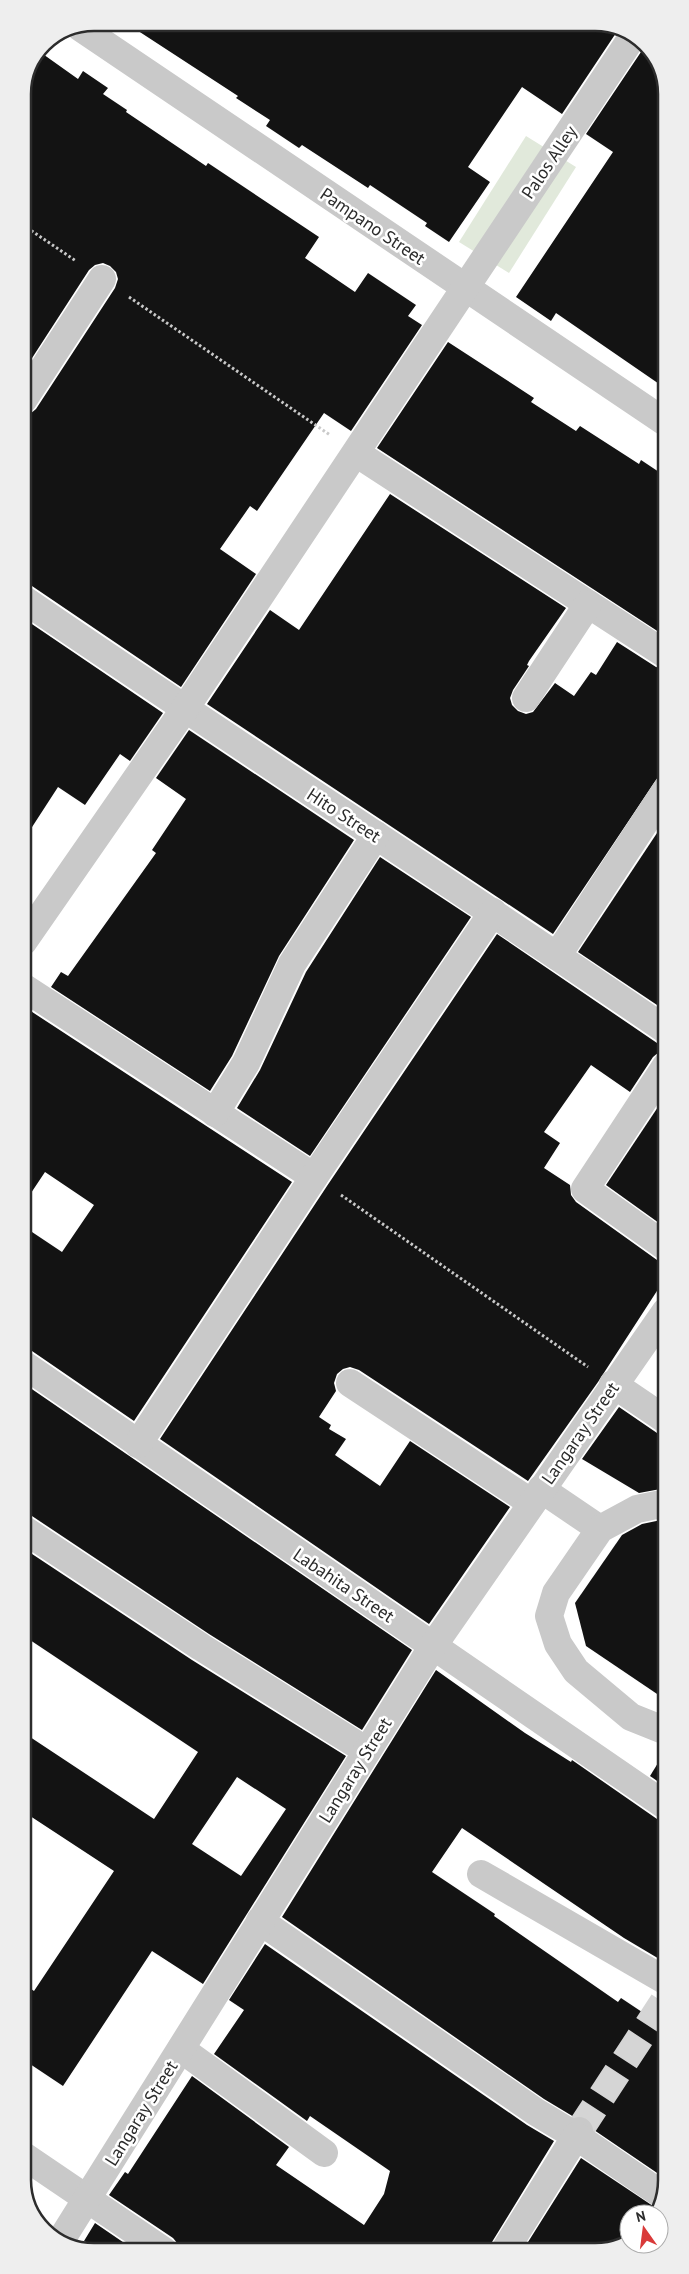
<svg xmlns="http://www.w3.org/2000/svg" width="689" height="2274" viewBox="0 0 689 2274" font-family="'PT Sans',sans-serif">
<style>
.green{fill:#e1e9db}
.building{fill:#131313;fill-rule:evenodd}
.lines{fill:none;stroke-linecap:round;stroke-linejoin:round}
.minor-tunnel{stroke:#d5d5d5;stroke-width:28;stroke-dasharray:28 14;stroke-linecap:butt}
.path{stroke:#c9c9c9;stroke-width:3;stroke-dasharray:2.5 2.5;stroke-linecap:butt}
.minor{stroke:#c9c9c9;stroke-width:28}
.labels{text-anchor:middle;dominant-baseline:central;stroke-width:5;stroke-linejoin:round;paint-order:stroke}
.street-label{font-size:18px;fill:#2c2c2c;stroke:#fff}
.rim{fill:none;stroke:#2c2c2c;stroke-width:2.5}
</style>
<rect width="100%" height="100%" fill="#fff"/>
<!-- green -->
<path class="green" d="M526 136 576 167 509 273 459 242Z"/>
<!-- building -->
<g class="building">
<path d="M126 23H604L618 30 562 114 522 87 468 167 490 182 449 242 425 226 427 223 370 185 368 188 302 145 299 148 266 126 270 120 236 98 238 96Z"/>
<path d="M645 46 665 80V388L556 313 551 321 516 297 613 152 586 134Z"/>
<path d="M40 52 78 79 83 71 108 88 103 94 127 110 126 112 206 166 208 163 319 237 305 258 355 292 368 273 416 305 408 316 422 325 351 431 324 413 257 511 250 506 220 549 256 574 181 687 32 586 23 584V416L30 414 36 409 115 288 118 279 116 272 110 266 103 263 95 265 89 270 23 372 22 94Z"/>
<path d="M448 342 534 398 531 402 576 431 580 426 639 464 641 460 665 476V636L377 448Z"/>
<path d="M390 494 566 608 529 661 527 665 529 666 513 690 510 698 512 705 518 711 526 714 533 712 555 683 574 696 591 672 596 675 617 642 656 667 665 669 666 765 553 934 207 704 270 610 299 630Z"/>
<path d="M23 618 163 713 130 761 120 754 85 805 58 787 23 841Z"/>
<path d="M189 730 354 840 279 956 232 1056 210 1091 51 987 61 972 68 976 156 853 152 850 186 799 156 778Z"/>
<path d="M663 824 666 826V1011L578 952Z"/>
<path d="M380 857 471 917 310 1156 237 1108 260 1070 306 972Z"/>
<path d="M497 934 657 1043 666 1045V1051L659 1052 653 1057 630 1092 591 1065 544 1132 560 1143 544 1168 570 1185 571 1195 576 1202 657 1260 666 1262V1277L598 1382 528 1481 359 1370 350 1367 343 1369 337 1374 334 1383 336 1391 319 1417 331 1425 329 1429 346 1439 335 1455 380 1486 410 1441 510 1507 429 1624 160 1439 327 1186Z"/>
<path d="M23 1006 292 1182 134 1421 32 1351 23 1349V1226L62 1252 94 1205 45 1172 23 1205Z"/>
<path d="M666 1095V1228L606 1185Z"/>
<path d="M23 1383 412 1650 362 1730 209 1634 32 1516 23 1513Z"/>
<path d="M619 1407 657 1433 666 1435V1488L639 1493 582 1459Z"/>
<path d="M666 1519V1700L586 1646 575 1603 622 1535 642 1524Z"/>
<path d="M23 1548 192 1660 346 1756 203 1984 152 1951 63 2086 24 2060V1984L34 1991 114 1871 24 1812V1733L154 1819 198 1752 24 1636ZM237 1777 286 1809 241 1876 192 1844Z"/>
<path d="M436 1670 525 1733 571 1762 572 1760 657 1819 666 1821V1963L624 1938 462 1828 432 1872 495 1914 494 1916 618 2002 621 1998 666 2028V2179L594 2130 592 2123 587 2118 580 2115 574 2117 544 2099 282 1917Z"/>
<path d="M666 1750V1787L650 1776Z"/>
<path d="M265 1944 527 2125 554 2141 492 2242 490 2250 179 2251 178 2244 173 2238 109 2195 125 2172 128 2174 192 2076 289 2147 276 2165 364 2225 384 2194 390 2171 310 2116 307 2121 214 2054 244 2010 229 2000Z"/>
<path d="M581 2158 656 2208 654 2214H629V2239L609 2250H523Z"/>
<path d="M95 2223 136 2251H89L82 2248 86 2242 84 2241Z"/>
</g>
<g class="lines">
<!-- minor-tunnel -->
<path class="minor-tunnel" d="M579 2131 666 1998"/>
<!-- path -->
<g class="path">
<path d="M23 225 76 261"/>
<path d="M129 297 330 435"/>
<path d="M341 1195 588 1367"/>
</g>
<!-- minor -->
<g class="minor">
<path d="M81 28 665 422"/>
<path d="M23 400 102 279"/>
<path d="M356 453 665 654"/>
<path d="M23 599C236 745 453 884 666 1030"/>
<path d="M526 698 588 604"/>
<path d="M23 942 184 710 633 36"/>
<path d="M557 956 666 790"/>
<path d="M23 987 314 1177"/>
<path d="M666 1066 585 1189 666 1247"/>
<path d="M215 1113 246 1063 292 964 376 835"/>
<path d="M23 1364 666 1806"/>
<path d="M350 1383 532 1503"/>
<path d="M613 1384 666 1420"/>
<path d="M138 1444 314 1177 493 912"/>
<path d="M541 1489 600 1529"/>
<path d="M666 1503 637 1509 600 1529 556 1593 549 1616 558 1644 576 1671 631 1717 666 1731"/>
<path d="M23 1529 201 1647 367 1751"/>
<path d="M481 1874 666 1981"/>
<path d="M260 1921 536 2112 576 2136 579 2131"/>
<path d="M181 2049 324 2153"/>
<path d="M24 2156 164 2251"/>
<path d="M61 2240 433 1646 666 1311"/>
<path d="M505 2250 576 2136 661 2194"/>
</g>
</g>
<g class="labels">
<!-- street labels -->
<g class="street-label">
<text transform="translate(549 162) rotate(-56)">Palos Alley</text>
<text transform="translate(373 226) rotate(34)">Pampano Street</text>
<text transform="translate(344 815) rotate(33)">Hito Street</text>
<text transform="translate(580 1433) rotate(-55)">Langaray Street</text>
<text transform="translate(344 1585) rotate(34)">Labahita Street</text>
<text transform="translate(355 1770) rotate(-58)">Langaray Street</text>
<text transform="translate(141 2113) rotate(-58)">Langaray Street</text>
</g>
</g>
<!-- crop -->
<path d="M0 0H689V2274H0ZM94 31H595A63 63 0 0 1 658 94V2180A63 63 0 0 1 595 2243H94A63 63 0 0 1 31 2180V94A63 63 0 0 1 94 31Z" fill="#eee" fill-rule="evenodd"/>
<path class="rim" d="M94 31H595A63 63 0 0 1 658 94V2180A63 63 0 0 1 595 2243H94A63 63 0 0 1 31 2180V94A63 63 0 0 1 94 31Z"/>
<!-- north arrow -->
<g transform="translate(644 2229) rotate(346)"><circle r="24" fill="#ffffff" stroke="#ababab"/>
<path d="M0-4L9 19L0 12L-9 19Z" fill="#d93a39"/>
<text y="-8" font-size="14" font-weight="bold" text-anchor="middle" fill="#2c2c2c">N</text>
</g>
</svg>
